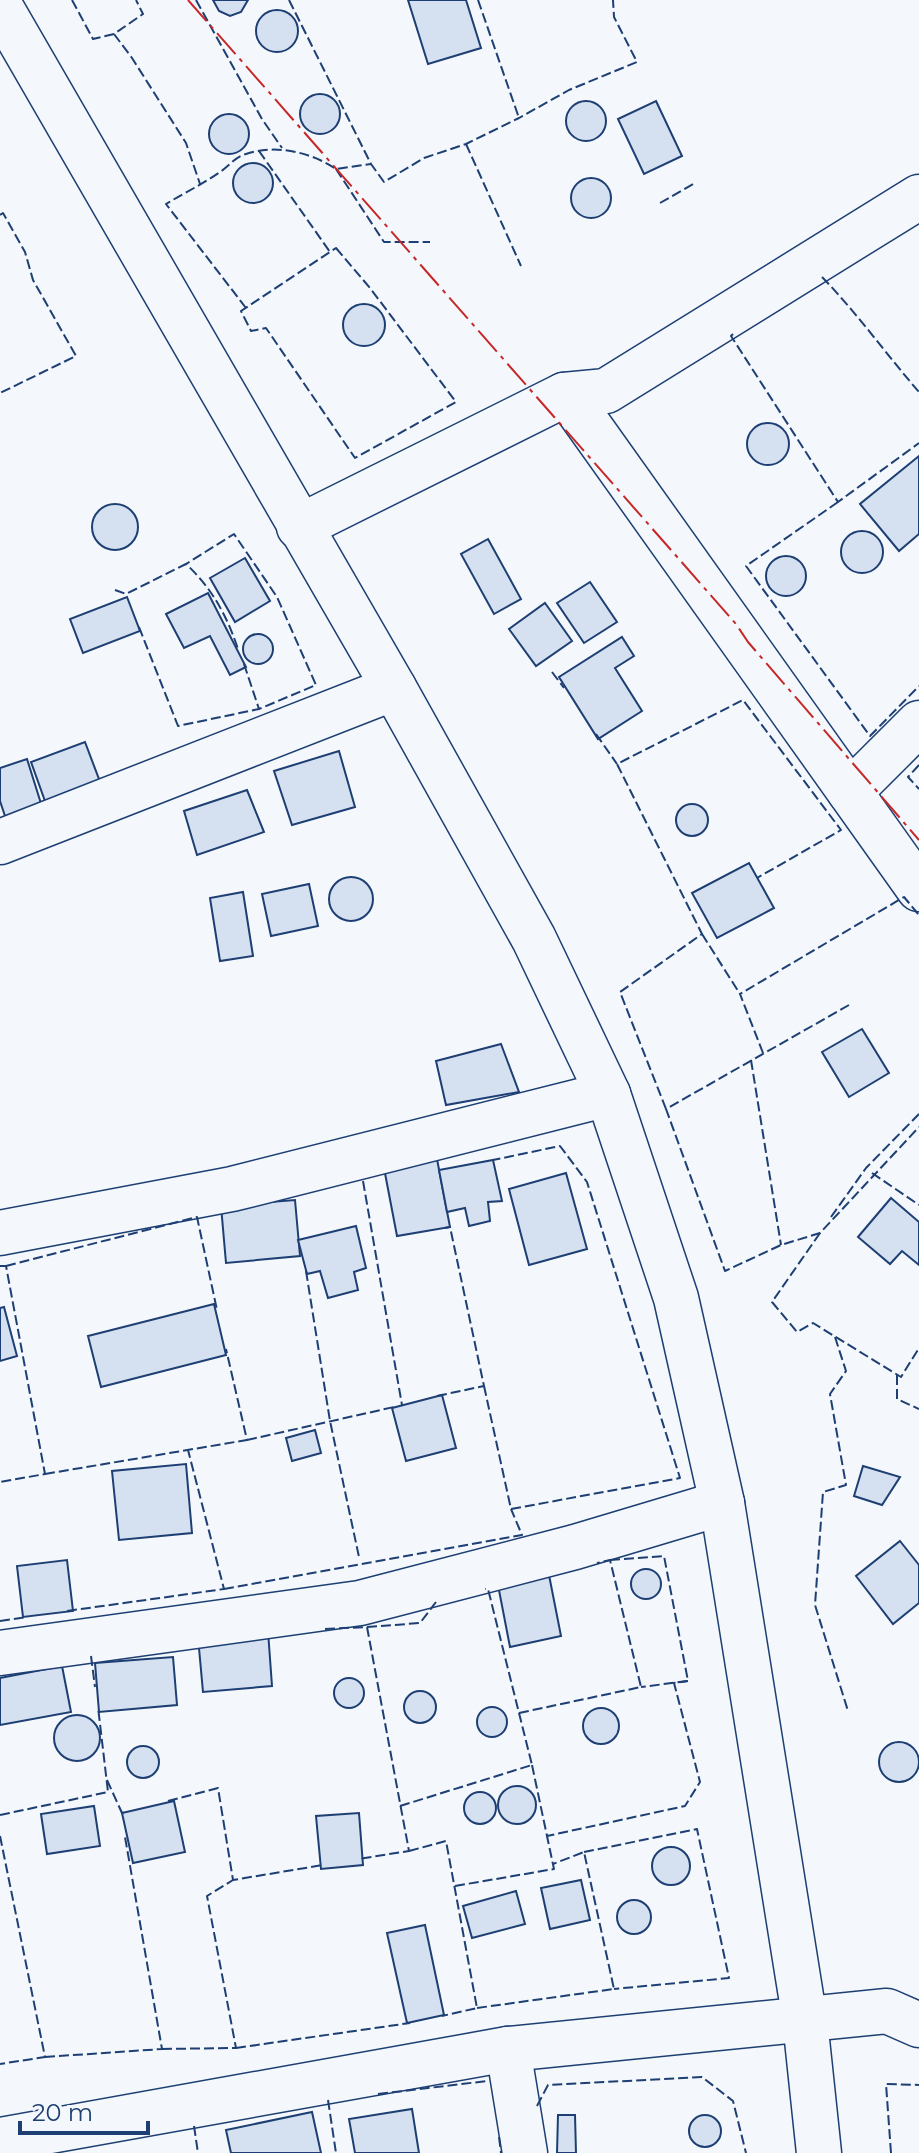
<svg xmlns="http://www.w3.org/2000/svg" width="919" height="2153" viewBox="0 0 919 2153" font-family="Montserrat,sans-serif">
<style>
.building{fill:#d5e0f0;stroke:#1d3f73;stroke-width:2}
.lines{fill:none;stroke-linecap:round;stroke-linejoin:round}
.minor-casing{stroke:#1d3f73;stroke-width:47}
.minor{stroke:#f4f7fb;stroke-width:44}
.fence{stroke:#1d3f73;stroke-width:2;stroke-dasharray:10 4;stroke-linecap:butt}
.power{stroke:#c62828;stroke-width:2;stroke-dasharray:28 6 4 6;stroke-linecap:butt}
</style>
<rect width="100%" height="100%" fill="#f4f7fb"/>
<!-- building -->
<g class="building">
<path d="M213 0H248L241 12 230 16 219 11Z"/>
<path d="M408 0H466L481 48 428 64Z"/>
<circle cx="277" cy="31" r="21"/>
<circle cx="320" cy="114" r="20"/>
<path d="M656 101 682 156 644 174 618 119Z"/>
<circle cx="586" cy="121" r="20"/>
<circle cx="229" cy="134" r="20"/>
<circle cx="253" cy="183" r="20"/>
<circle cx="591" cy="198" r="20"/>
<circle cx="364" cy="325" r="21"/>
<circle cx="768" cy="444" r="21"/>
<path d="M919 456V534L899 551 860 504Z"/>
<circle cx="115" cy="527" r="23"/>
<circle cx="862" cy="552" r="21"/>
<path d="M488 539 521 599 494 614 461 554Z"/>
<circle cx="786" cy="576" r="20"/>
<path d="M245 558 270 601 235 622 210 578Z"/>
<path d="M590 582 617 622 584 643 557 603Z"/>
<path d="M208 593 246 667 230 675 210 636 184 648 166 614Z"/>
<path d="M127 597 140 631 83 653 70 619Z"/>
<path d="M545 603 572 641 536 666 509 629Z"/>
<circle cx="258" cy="649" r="15"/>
<path d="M622 637 634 656 615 668 642 711 598 739 559 677Z"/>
<path d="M85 742 105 795 50 815 31 762Z"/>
<path d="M339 751 355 807 292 825 274 771Z"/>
<path d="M27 759 44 813 8 825 0 801V768Z"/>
<path d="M247 790 264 832 197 855 184 811Z"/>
<circle cx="692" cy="820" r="16"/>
<path d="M749 863 774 908 717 938 692 893Z"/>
<circle cx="351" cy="899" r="22"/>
<path d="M309 884 318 926 271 936 262 894Z"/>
<path d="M243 892 253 956 220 961 210 898Z"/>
<path d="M862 1029 889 1073 849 1097 822 1052Z"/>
<path d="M501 1044 519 1092 446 1105 436 1061Z"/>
<path d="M437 1159 450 1227 397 1236 384 1168Z"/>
<path d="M493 1160 502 1201 488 1202 490 1221 469 1226 465 1208 447 1212 439 1170Z"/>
<path d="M566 1173 587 1249 529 1265 509 1189Z"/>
<path d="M891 1198 919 1222V1265L902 1251 890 1264 858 1237Z"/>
<path d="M295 1200 300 1256 226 1263 221 1206Z"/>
<path d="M356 1226 366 1268 354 1272 358 1290 328 1298 320 1271 307 1274 298 1240Z"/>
<path d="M214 1304 226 1355 101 1387 88 1336Z"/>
<path d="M4 1307 17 1356 0 1361V1308Z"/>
<path d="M442 1395 456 1448 406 1461 392 1408Z"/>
<path d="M315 1430 321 1453 292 1461 286 1438Z"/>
<path d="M186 1464 192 1533 119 1540 112 1471Z"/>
<path d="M863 1466 900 1477 882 1505 854 1496Z"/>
<path d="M900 1541 919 1565V1603L893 1624 856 1576Z"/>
<path d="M67 1560 73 1611 23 1617 17 1566Z"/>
<circle cx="646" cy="1584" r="15"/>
<path d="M549 1575 561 1636 510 1647 498 1585Z"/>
<path d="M268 1631 272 1686 203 1692 198 1637Z"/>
<path d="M173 1657 177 1705 99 1712 95 1663Z"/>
<path d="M62 1666 71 1712 0 1725V1678Z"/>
<circle cx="349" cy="1693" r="15"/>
<circle cx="420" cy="1707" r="16"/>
<circle cx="492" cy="1722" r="15"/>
<circle cx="601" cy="1726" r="18"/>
<circle cx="77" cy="1738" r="23"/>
<circle cx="899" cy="1762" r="20"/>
<circle cx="143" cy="1762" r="16"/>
<circle cx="517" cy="1805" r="19"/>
<circle cx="480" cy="1808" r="16"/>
<path d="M174 1801 185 1852 133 1863 122 1813Z"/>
<path d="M94 1806 100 1846 47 1854 41 1814Z"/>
<path d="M359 1813 363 1865 321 1869 316 1816Z"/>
<circle cx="671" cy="1866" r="19"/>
<path d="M581 1880 590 1920 550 1929 541 1888Z"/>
<path d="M516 1891 525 1924 472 1938 463 1906Z"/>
<circle cx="634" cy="1917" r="17"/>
<path d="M425 1925 444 2015 407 2023 387 1933Z"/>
<path d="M412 2109 419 2153H355L349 2119Z"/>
<path d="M312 2112 321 2153H231L226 2130Z"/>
<circle cx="705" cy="2131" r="16"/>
<path d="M558 2115H575L576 2153H557Z"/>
</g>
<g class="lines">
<!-- minor casing -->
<g class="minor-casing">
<g id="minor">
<path d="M0 6 394 688 534 939 608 1094 676 1298 722 1503 805 2021 819 2153"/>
<path d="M564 395 578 410 919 889"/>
<path d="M299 527 564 395 606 391 919 197"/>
<path d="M850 792 919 723"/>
<path d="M0 842 394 688"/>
<path d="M0 1233 232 1189 608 1094"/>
<path d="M0 1653 360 1603 575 1547 722 1503"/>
<path d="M508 2049 525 2153"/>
<path d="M0 2140 508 2049 887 2011 919 2025"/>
</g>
</g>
<!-- minor -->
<use href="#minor" class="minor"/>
<!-- fence -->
<g class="fence">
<path d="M72 0 93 39 114 34 143 14 136 0"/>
<path d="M196 0 262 119 282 148"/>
<path d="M289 0 371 164 384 182 424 158 466 144 519 118 569 90 637 62 614 17 613 0"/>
<path d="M478 0 519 118"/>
<path d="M114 34 132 58 186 143 200 184"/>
<path d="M466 144 521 266"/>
<path d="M259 151 330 252"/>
<path d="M336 169 384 242H430"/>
<path d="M660 203 695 183"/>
<path d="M0 215 3 213 25 252 33 280 76 356 0 393"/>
<path d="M336 248 370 288 456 402 355 458 266 328 251 331 241 311Z"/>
<path d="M822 277C857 313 886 354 919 392"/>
<path d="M246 308 166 204C184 193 203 184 220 172 229 166 235 157 246 154 275 144 311 152 336 169L371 164"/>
<path d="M733 334 731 336 838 502 919 443"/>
<path d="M838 502 746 566 870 736 919 686"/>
<path d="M115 590 126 594 186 564C212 588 227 616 238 649"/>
<path d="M139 627 178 726 259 709 316 685 277 597 234 534 186 564"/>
<path d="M244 664 259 709"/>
<path d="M552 672 564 688"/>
<path d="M596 734 617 764"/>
<path d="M919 765 908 777 919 789"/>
<path d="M702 934 740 994"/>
<path d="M849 1005 666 1109 725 1271 781 1245 820 1233 919 1127"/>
<path d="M763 1053 740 994 904 897 919 915"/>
<path d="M751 1060 781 1245"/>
<path d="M666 1109 620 992 702 934 617 764 743 700 841 830 757 878"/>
<path d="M872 1173 919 1205"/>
<path d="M363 1181 402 1405"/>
<path d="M831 1217 866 1168 919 1114"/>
<path d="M820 1233 772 1302 797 1332 813 1323 901 1377 919 1348"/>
<path d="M0 1266H6L45 1474 0 1482"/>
<path d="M6 1266 197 1217 217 1310"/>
<path d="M306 1271 330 1421 359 1557"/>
<path d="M835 1337 846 1371 830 1394 846 1485 823 1492 815 1605 848 1711"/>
<path d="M897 1375V1399L919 1409"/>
<path d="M484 1386 511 1509 680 1478 587 1182 560 1146 493 1160"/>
<path d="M437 1396 484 1386 450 1227 445 1228"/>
<path d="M247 1440 394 1407"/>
<path d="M45 1474 247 1440 226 1349"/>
<path d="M610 1560 664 1556 688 1681 641 1687"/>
<path d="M224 1589 522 1535 511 1509"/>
<path d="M67 1611 224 1589 188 1450"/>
<path d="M0 1621 28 1617"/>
<path d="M367 1627 420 1623 436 1602"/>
<path d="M325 1629 367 1627 409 1851 358 1859"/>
<path d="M91 1656 95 1687"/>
<path d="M519 1713 641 1687 610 1560 597 1563"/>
<path d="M532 1765 547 1836 685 1806 700 1782 674 1683 688 1681"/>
<path d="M107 1780 122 1813 126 1812"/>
<path d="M168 1801 218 1788 233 1880 323 1865"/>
<path d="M400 1806 532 1765 488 1589H485"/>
<path d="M0 1815 108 1792 98 1707"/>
<path d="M0 1836 45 2057 0 2064"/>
<path d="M409 1851 446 1841 477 2008 442 2016"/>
<path d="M584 1852 697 1829 729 1978 614 1989"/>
<path d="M455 1886 554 1869 547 1836"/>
<path d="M477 2008 614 1989 584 1852 553 1864"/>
<path d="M236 2048 410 2023"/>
<path d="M162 2049 236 2048 207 1896 233 1880"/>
<path d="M45 2057 162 2049 125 1837"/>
<path d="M378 2094 487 2081"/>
<path d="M328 2100 336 2153"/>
<path d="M537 2106 548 2085 702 2077 733 2101 746 2153"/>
<path d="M194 2126 198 2153"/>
<path d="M499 2137 501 2153"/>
<path d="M891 2153 886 2084 919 2085"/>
</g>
<!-- power -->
<path class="power" d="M188 0 736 624 748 642 919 840"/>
</g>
<!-- scale -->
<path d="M20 2121v12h128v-12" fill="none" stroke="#1d3f73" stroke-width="4"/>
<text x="32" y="2121" font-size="24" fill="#1d3f73" stroke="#f4f7fb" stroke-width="6" paint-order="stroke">20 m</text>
</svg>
